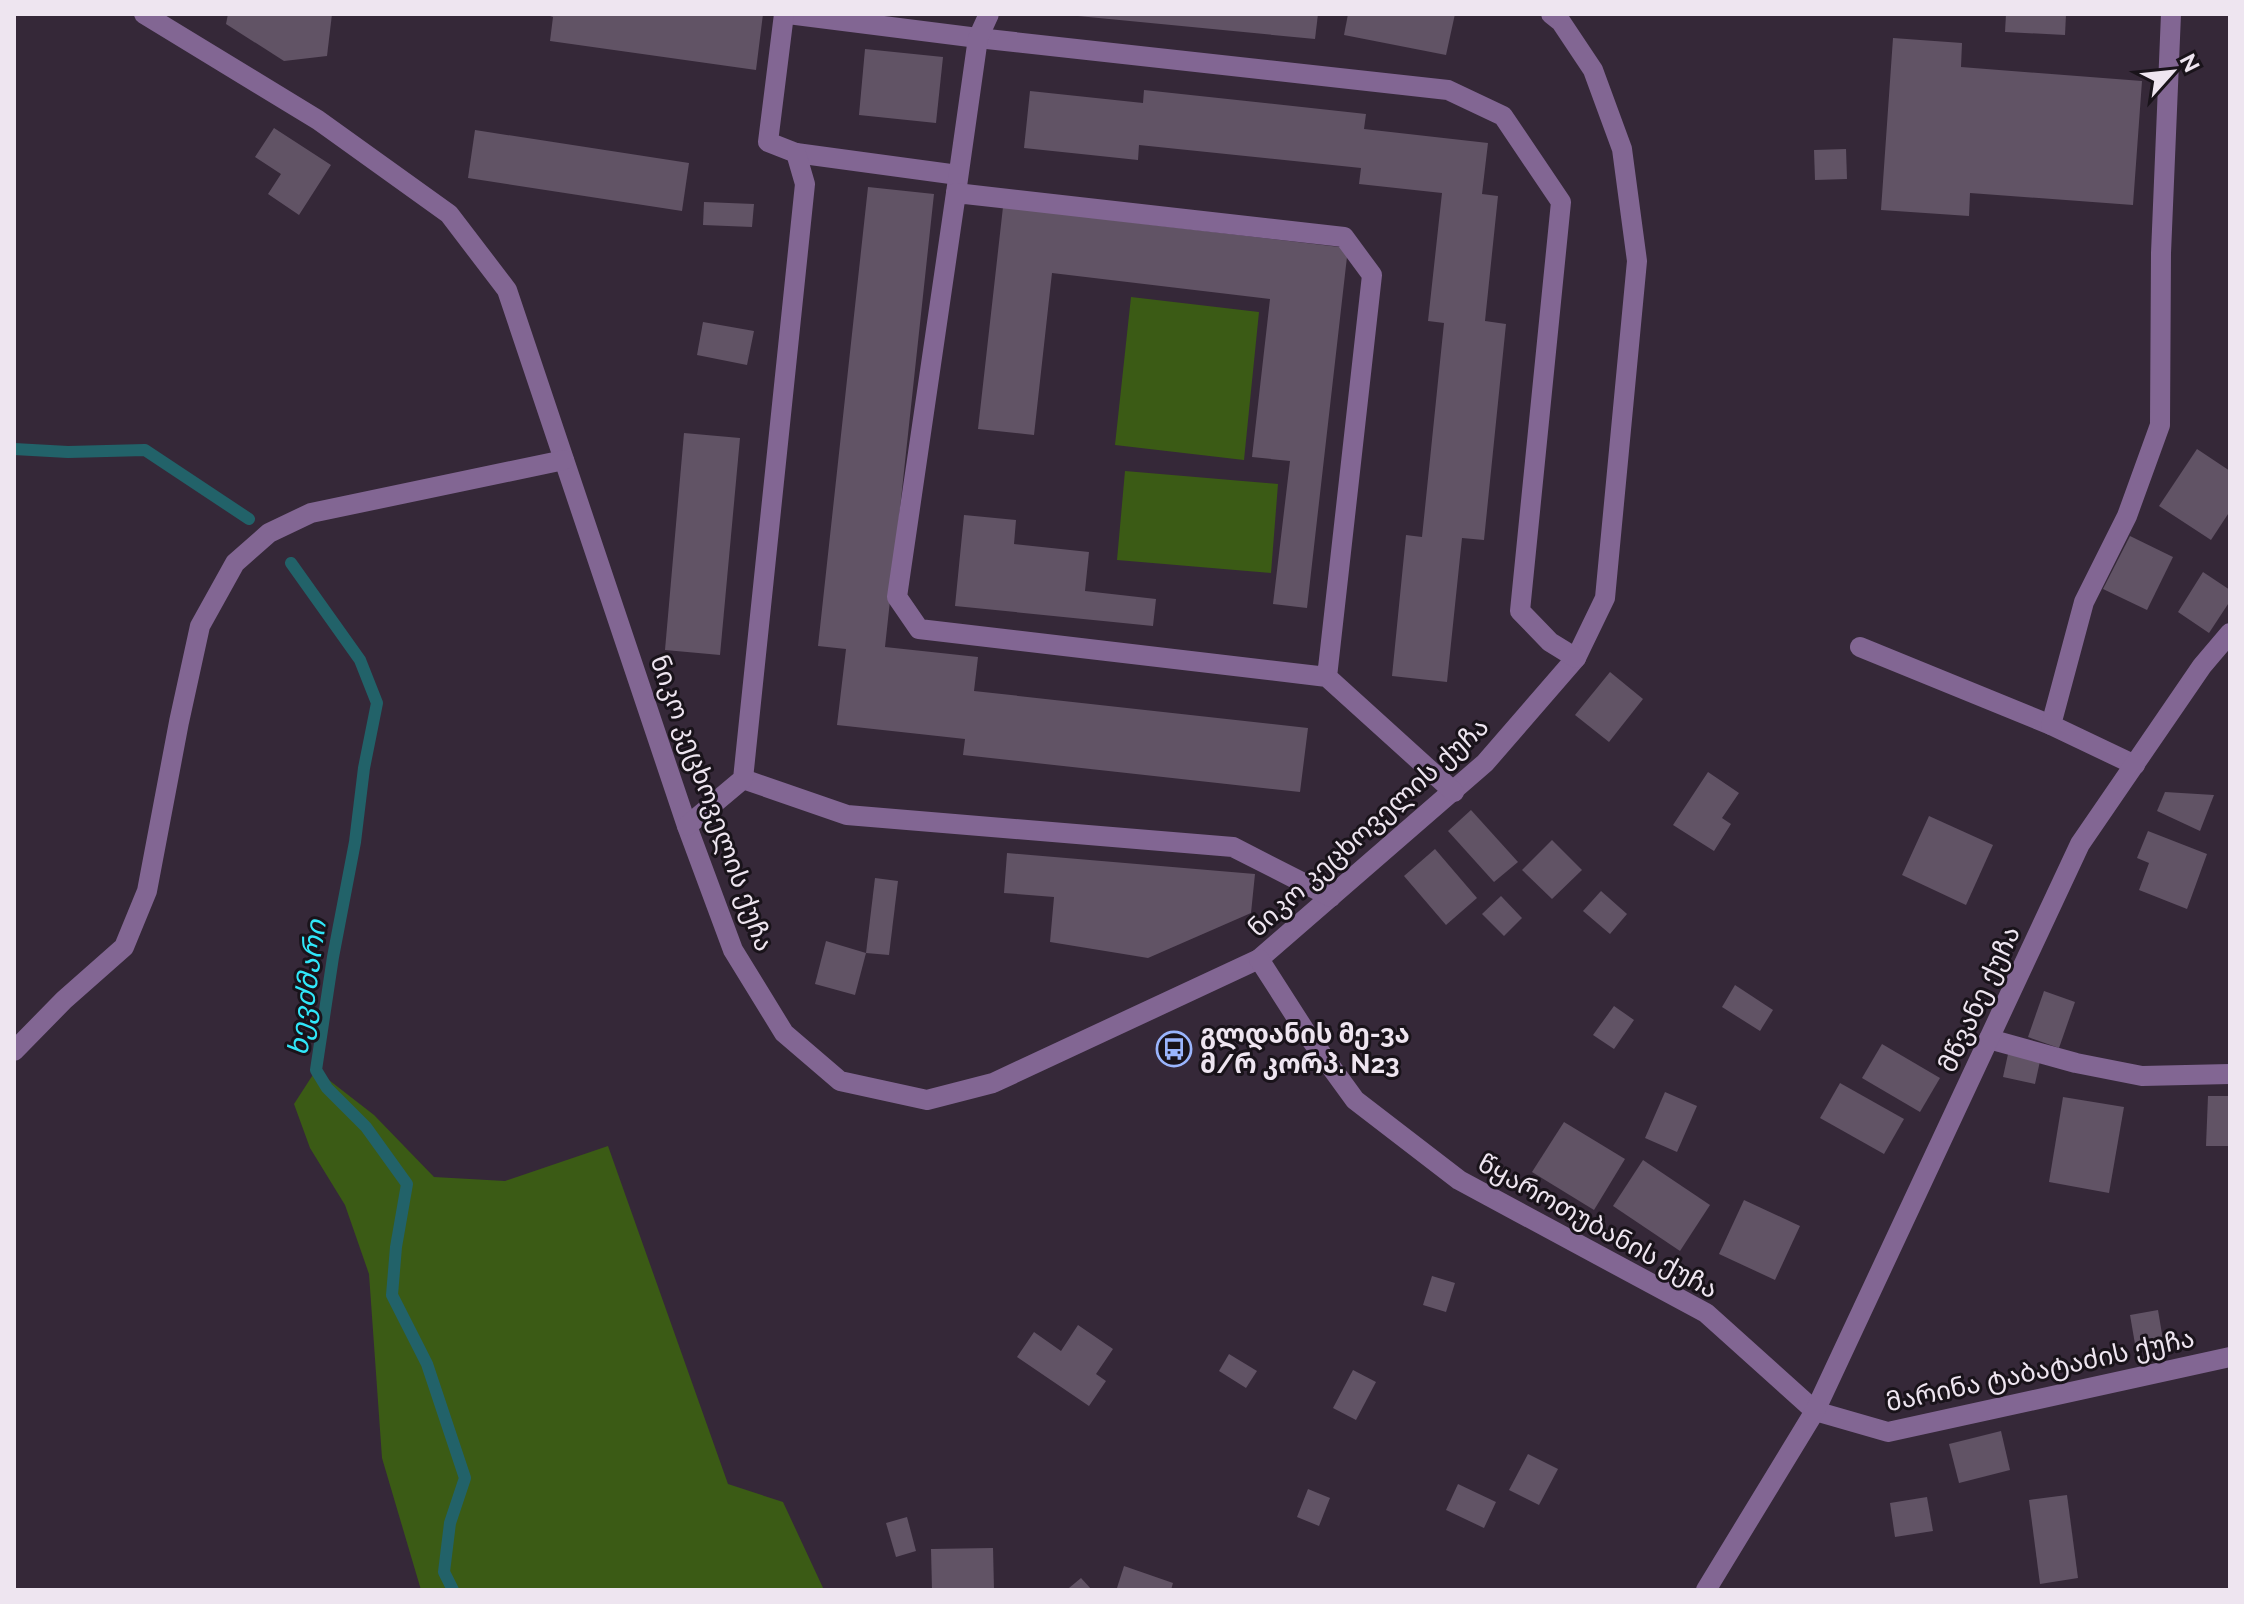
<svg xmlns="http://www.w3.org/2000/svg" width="2244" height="1604" viewBox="0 0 2244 1604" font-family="Raleway,'Noto Sans Georgian',sans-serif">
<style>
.green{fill:#3b5b15}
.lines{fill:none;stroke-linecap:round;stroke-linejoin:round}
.stream{stroke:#226269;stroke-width:12}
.building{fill:#615365}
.minor{stroke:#826693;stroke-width:20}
.labels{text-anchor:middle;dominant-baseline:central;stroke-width:6;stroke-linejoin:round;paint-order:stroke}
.street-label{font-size:26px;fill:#eee5f0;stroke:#19131a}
.poi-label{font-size:26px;font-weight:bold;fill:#eee5f0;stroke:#19131a;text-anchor:start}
.water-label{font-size:28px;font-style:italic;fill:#30e7f9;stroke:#19131a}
</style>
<rect width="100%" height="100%" fill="#352838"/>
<!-- green -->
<g class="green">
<path d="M1131 297 1259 312 1244 460 1115 445Z"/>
<path d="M1125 471 1278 484 1271 573 1117 560Z"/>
<path d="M316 1070 374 1115 434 1177 505 1181 608 1146 728 1484 783 1502 824 1590H421L382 1458 369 1274 345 1205 310 1148 294 1104Z"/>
</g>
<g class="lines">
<!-- stream -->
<g class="stream">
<path d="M14 449 68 452 145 450 249 519"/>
<path d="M291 563 360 660 377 703 364 768 355 842 333 957 316 1070 327 1088 366 1127 407 1184 396 1247 392 1295 427 1364 465 1478 450 1523 444 1572 453 1590"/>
</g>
</g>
<!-- building -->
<g class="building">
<path d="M228 14H332L327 56 284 61 226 24Z"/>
<path d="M544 14H763L756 70 550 41 553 17Z"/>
<path d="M1078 14H1318L1315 39 1078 16Z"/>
<path d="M1348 14H1455L1446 55 1344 35Z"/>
<path d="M2006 14H2066L2065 35 2005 32Z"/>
<path d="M1893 38 1962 43 1961 67 2142 81 2133 205 1970 193 1969 216 1881 210Z"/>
<path d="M865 49 943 57 936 123 859 115Z"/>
<path d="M1144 90 1366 114 1364 129 1488 143 1482 194 1498 196 1485 321 1506 324 1484 540 1462 538 1447 682 1392 676 1406 535 1422 537 1444 323 1428 321 1442 193 1359 184 1361 168 1139 145 1138 160 1024 148 1030 91 1143 103Z"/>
<path d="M274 128 331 165 299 215 268 194 281 174 255 157Z"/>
<path d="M475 130 689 163 682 211 468 178Z"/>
<path d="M1846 149 1847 179 1815 180 1814 150Z"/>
<path d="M868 187 934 194 885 647 978 657 974 691 1308 728 1300 792 963 755 965 739 837 725 846 649 818 646Z"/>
<path d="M704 202 754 204 752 227 703 225Z"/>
<path d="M1003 207 1348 248 1307 608 1273 604 1290 461 1252 457 1270 299 1052 273 1034 435 978 429Z"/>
<path d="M703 322 754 331 747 365 697 355Z"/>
<path d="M684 433 740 438 720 655 665 650Z"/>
<path d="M2197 449 2230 471V511L2211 540 2159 506Z"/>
<path d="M964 515 1016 520 1014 544 1089 552 1085 591 1156 599 1153 626 955 606Z"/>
<path d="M2130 536 2173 557 2147 610 2103 589Z"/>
<path d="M2203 572 2230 590V601L2209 633 2178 612Z"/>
<path d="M1610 672 1643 699 1609 742 1575 715Z"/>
<path d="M1708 772 1739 793 1722 818 1731 824 1714 851 1673 825Z"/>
<path d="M2165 792 2214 795 2200 831 2157 811Z"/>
<path d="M1471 810 1518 862 1494 882 1448 831Z"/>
<path d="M1929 816 1993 845 1966 905 1902 875Z"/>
<path d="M2148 831 2207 854 2187 909 2139 890 2149 863 2137 858Z"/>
<path d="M1552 840 1582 870 1552 899 1522 870Z"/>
<path d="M1435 849 1477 898 1446 925 1404 876Z"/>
<path d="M1007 853 1255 874 1251 913 1148 958 1050 942 1054 897 1004 893Z"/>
<path d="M875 878 898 881 889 955 866 953Z"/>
<path d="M1601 891 1627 914 1610 934 1583 911Z"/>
<path d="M1501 896 1522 918 1504 936 1482 914Z"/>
<path d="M826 941 866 953 855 995 815 984Z"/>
<path d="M1735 985 1773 1010 1760 1031 1722 1007Z"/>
<path d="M2044 991 2075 1002 2059 1048 2028 1037Z"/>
<path d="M1614 1006 1634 1020 1614 1049 1593 1035Z"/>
<path d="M1882 1044 1940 1078 1920 1112 1862 1078Z"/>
<path d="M2008 1054 2040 1061 2035 1084 2003 1077Z"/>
<path d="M1840 1083 1904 1119 1884 1154 1820 1118Z"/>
<path d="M1665 1092 1697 1106 1677 1152 1645 1138Z"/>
<path d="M2208 1096H2230V1146H2206Z"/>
<path d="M2063 1097 2124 1107 2109 1193 2049 1182Z"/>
<path d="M1564 1122 1625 1159 1594 1210 1532 1172Z"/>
<path d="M1643 1160 1710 1205 1680 1251 1613 1206Z"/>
<path d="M1744 1200 1800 1226 1775 1280 1719 1254Z"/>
<path d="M1432 1276 1455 1283 1446 1312 1423 1305Z"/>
<path d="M2158 1310 2163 1340 2135 1344 2130 1315Z"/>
<path d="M1078 1325 1113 1349 1096 1374 1106 1381 1089 1406 1017 1357 1034 1332 1061 1351Z"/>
<path d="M1229 1354 1257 1371 1246 1388 1219 1371Z"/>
<path d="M1353 1370 1376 1382 1356 1420 1333 1408Z"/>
<path d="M2001 1431 2010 1470 1959 1483 1949 1444Z"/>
<path d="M1528 1454 1558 1469 1539 1505 1509 1490Z"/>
<path d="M1458 1484 1496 1502 1484 1528 1446 1510Z"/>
<path d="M1308 1489 1330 1498 1319 1526 1297 1517Z"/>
<path d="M2067 1495 2078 1578 2040 1584 2029 1500Z"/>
<path d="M1927 1497 1933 1531 1895 1537 1890 1503Z"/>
<path d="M907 1517 916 1551 896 1557 886 1523Z"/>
<path d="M993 1548 994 1590H932L931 1549Z"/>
<path d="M1124 1566 1173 1583 1171 1590 1117 1588Z"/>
<path d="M1081 1578 1092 1590 1069 1588Z"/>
</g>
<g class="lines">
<!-- minor -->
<g class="minor">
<path d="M144 14 318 120 449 214 507 290 687 826 733 950 784 1033 840 1081 927 1100 993 1083 1259 959 1485 763 1576 658 1605 598 1637 261 1622 149 1593 70 1561 22 1551 14"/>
<path d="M788 14 978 38 1448 90 1503 116 1561 202 1520 611 1550 642 1576 658"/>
<path d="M796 153 958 175"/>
<path d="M956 193 978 38 989 14"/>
<path d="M1860 647 2051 725"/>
<path d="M1327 677 1372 275 1344 237 956 193 897 597 919 629 1327 677 1454 792"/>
<path d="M2135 765 2051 725 2084 602 2127 516 2160 425 2161 253 2171 14"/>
<path d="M743 779 847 815 1233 847 1331 897"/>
<path d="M687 826 743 779 805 184 796 153 768 142 784 14"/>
<path d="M1259 959 1307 1034 1355 1100 1459 1180 1706 1313 1815 1411 1888 1432 2230 1357"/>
<path d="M1989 1039 2076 1063 2142 1076 2230 1074"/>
<path d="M14 1051 64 1000 124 947 147 891 179 722 200 626 235 563 269 533 311 513 564 460"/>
<path d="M1706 1590 1815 1411 2080 844 2202 666 2230 633"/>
</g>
</g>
<!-- icons -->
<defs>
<g id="bus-ring" transform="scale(1.8)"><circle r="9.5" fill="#19131a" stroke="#9ab5fd" stroke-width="1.5"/><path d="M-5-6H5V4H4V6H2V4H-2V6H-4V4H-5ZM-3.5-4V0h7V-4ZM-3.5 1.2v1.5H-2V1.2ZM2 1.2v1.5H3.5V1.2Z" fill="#9ab5fd"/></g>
</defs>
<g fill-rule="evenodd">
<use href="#bus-ring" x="1174" y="1049"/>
</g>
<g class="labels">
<!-- street labels -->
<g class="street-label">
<text transform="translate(712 803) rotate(70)">ნიკო კეცხოველის ქუჩა</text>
<text transform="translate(1368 827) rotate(-42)">ნიკო კეცხოველის ქუჩა</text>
<text transform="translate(1979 999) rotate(-65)">მწვანე ქუჩა</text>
<text transform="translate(1598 1226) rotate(29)">წყაროთუბანის ქუჩა</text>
<text transform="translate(2040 1370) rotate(-12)">მარინა ტაბატაძის ქუჩა</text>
</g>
<!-- poi labels -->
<g class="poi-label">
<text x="1200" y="1034">გლდანის მე-3ა<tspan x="1200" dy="30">მ/რ კორპ. N23</tspan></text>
</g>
<!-- water labels -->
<g class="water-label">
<text transform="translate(307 988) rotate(-82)">ხევძმარი</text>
</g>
</g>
<!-- border -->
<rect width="2244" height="1604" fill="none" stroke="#eee5f0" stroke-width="32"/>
<!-- north arrow -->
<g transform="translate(2172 72) rotate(63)" stroke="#19131a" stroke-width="6" paint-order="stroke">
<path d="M0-6L14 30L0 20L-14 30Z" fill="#eee5f0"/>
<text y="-12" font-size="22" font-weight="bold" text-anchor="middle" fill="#eee5f0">N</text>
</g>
</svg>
